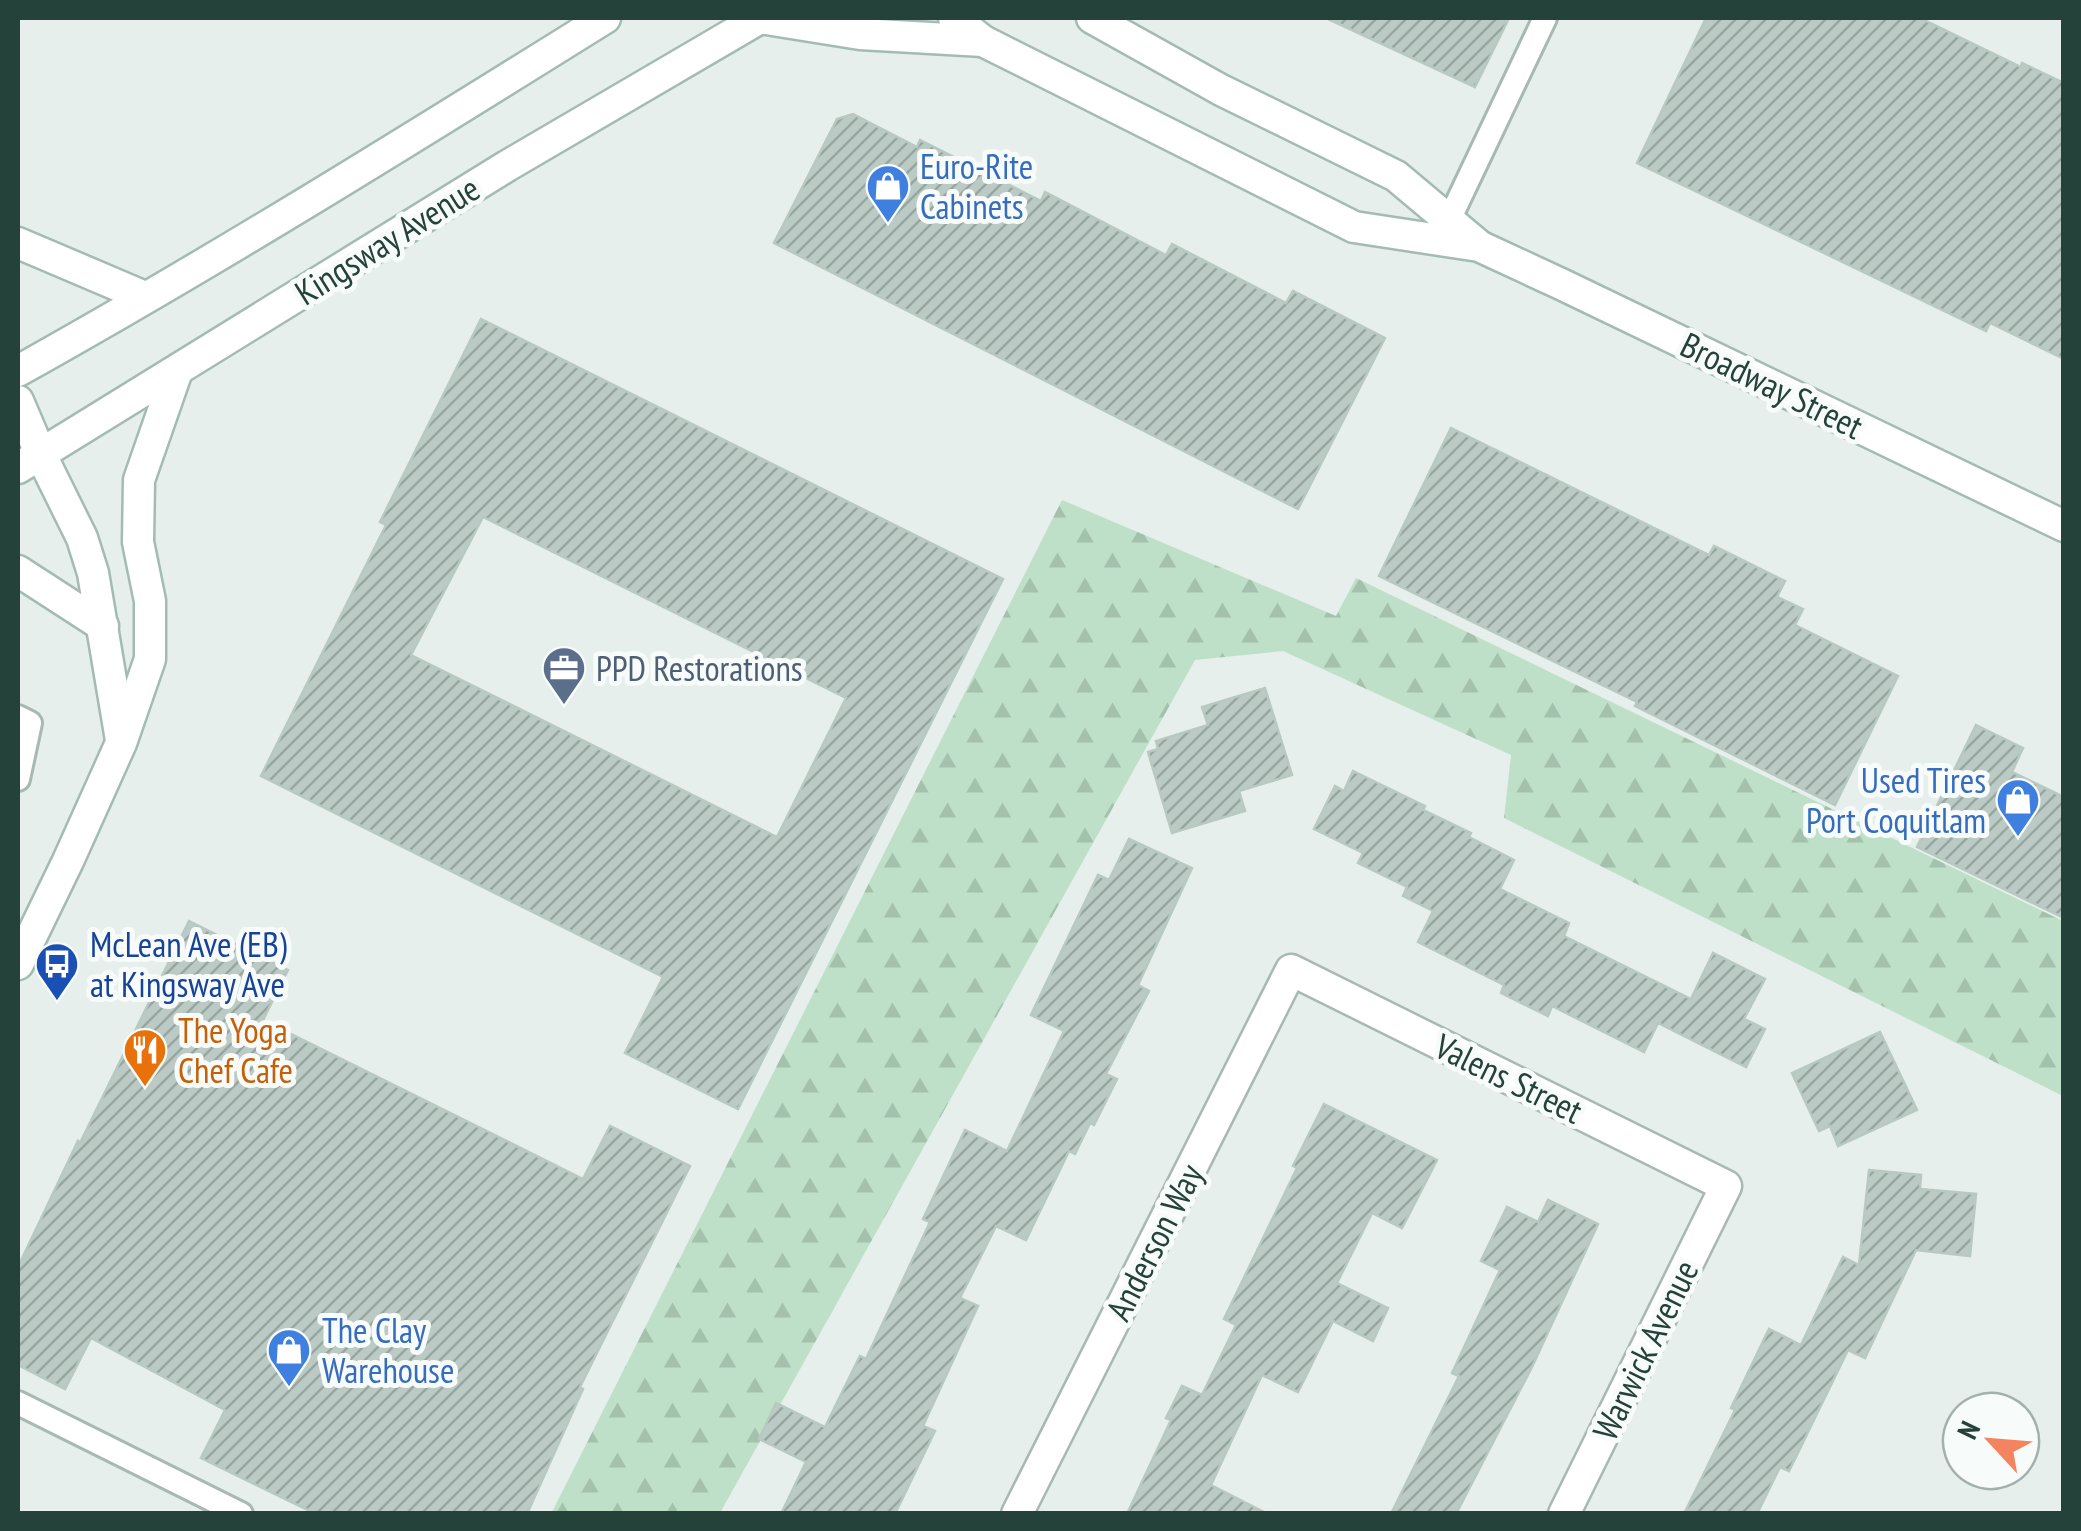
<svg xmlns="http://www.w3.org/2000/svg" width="2081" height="1531" viewBox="0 0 2081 1531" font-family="'PT Sans Narrow',sans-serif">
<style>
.forest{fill:url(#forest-firs)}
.building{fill:url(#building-hatch);stroke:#b8c9c2;stroke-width:2.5;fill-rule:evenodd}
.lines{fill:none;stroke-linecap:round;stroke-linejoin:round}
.lane-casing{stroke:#a8b8b2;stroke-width:28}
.street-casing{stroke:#a8b8b2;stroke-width:35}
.secondary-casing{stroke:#a4bbb3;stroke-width:35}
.lane{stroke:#fff;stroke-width:22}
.street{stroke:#fff;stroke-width:30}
.secondary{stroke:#fff;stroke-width:30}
.labels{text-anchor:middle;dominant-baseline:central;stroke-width:10;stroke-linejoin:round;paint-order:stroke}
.shop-label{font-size:35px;fill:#366cbe;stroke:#f7fbf9;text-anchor:start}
.street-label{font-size:35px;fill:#24423a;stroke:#f7fbf9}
.service-label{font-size:35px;fill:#4e5e75;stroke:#f7fbf9;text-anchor:start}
.transit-label{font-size:35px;fill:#164399;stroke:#f7fbf9;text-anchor:start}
.food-label{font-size:35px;fill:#c56008;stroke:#f7fbf9;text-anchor:start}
</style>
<defs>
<pattern id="forest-firs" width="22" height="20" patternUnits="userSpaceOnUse" patternTransform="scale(2.5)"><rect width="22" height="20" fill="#bfe0c8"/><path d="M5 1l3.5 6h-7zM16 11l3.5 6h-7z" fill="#a4c1ad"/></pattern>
<pattern id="building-hatch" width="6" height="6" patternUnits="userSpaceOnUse" patternTransform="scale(2.5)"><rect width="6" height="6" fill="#bbcac4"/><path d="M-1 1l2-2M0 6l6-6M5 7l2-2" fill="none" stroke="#98a6a0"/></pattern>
</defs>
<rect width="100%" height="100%" fill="#e6efeb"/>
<!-- forest -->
<path class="forest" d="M1062 500 1336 616 1356 578 2063 921V1096L1504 818 1511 755 1283 651 1195 660 720 1513 551 1514Z"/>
<!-- building -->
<g class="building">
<path d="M1326 18H1509L1475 87Z"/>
<path d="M1706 18H1920L2021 67 2022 63 2064 83V359L1990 323 1986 331 1637 163Z"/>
<path d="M853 114 917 147 920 140 1041 201 1045 192 1166 255 1172 244 1286 303 1293 291 1385 338 1298 509 774 243 837 119Z"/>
<path d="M481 319 1003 579 738 1109 625 1053 663 977 261 776 386 525 380 522ZM483 517 846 698 777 837 411 655Z"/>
<path d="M1451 428 1709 555 1714 546 1785 581 1777 597 1803 609 1795 625 1898 676 1835 805 1635 706 1637 702 1379 576Z"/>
<path d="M1265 688 1292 775 1239 791 1245 811 1172 833 1148 752 1158 749 1156 741 1208 725 1202 707Z"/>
<path d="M1976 725 2023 748 2012 772 2064 797V918L1917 847Z"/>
<path d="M1353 771 1425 806 1423 810 1471 833 1469 837 1514 860 1500 889 1569 923 1564 936 1691 999 1713 953 1765 979 1744 1019 1765 1029 1746 1067 1658 1023 1644 1052 1552 1006 1548 1016 1501 993 1504 985 1418 942 1433 911 1403 896 1407 887 1358 863 1363 853 1314 829 1335 786 1344 791Z"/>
<path d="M1129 839 1192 868 1138 985 1149 991 1106 1074 1117 1079 1094 1125 1090 1123 1075 1154 1069 1151 1026 1240 996 1226 960 1298 978 1306 923 1426 935 1431 895 1514H781L806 1462 759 1439 776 1403 825 1427 860 1356 866 1359 930 1222 923 1219 965 1130 1007 1151 1064 1031 1031 1015 1098 875 1109 880Z"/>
<path d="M189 921 288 970 263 1020 583 1179 610 1126 690 1166 580 1387 583 1389 527 1514H316L201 1458 225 1410 91 1338 65 1389 18 1365V1267L78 1141 80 1143Z"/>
<path d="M1880 1032 1917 1110 1838 1146 1830 1126 1819 1131 1792 1073Z"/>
<path d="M1324 1104 1437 1160 1402 1228 1372 1213 1337 1283 1388 1308 1373 1341 1333 1321 1298 1392 1262 1375 1211 1485 1268 1514H1127L1171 1420 1166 1418 1182 1386 1202 1395 1236 1325 1224 1319 1297 1168 1293 1166Z"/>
<path d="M1869 1170 1921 1175 1920 1189 1976 1194 1970 1256 1916 1250 1865 1358 1848 1350 1789 1471 1780 1467 1757 1514H1684L1735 1410 1731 1408 1769 1329 1801 1345 1843 1257 1859 1265Z"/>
<path d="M1548 1200 1598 1224 1532 1367 1456 1514H1391L1459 1376 1452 1373 1500 1270 1481 1261 1507 1207 1538 1222Z"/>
</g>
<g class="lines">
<!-- lane casing -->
<g class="lane-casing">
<g id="lane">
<path d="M1449 220 1545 18"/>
<path d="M18 717 30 723 18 779"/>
<path d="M18 1403 241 1514"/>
</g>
</g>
<!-- street casing -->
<g class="street-casing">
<path id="street" d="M1017 1514 1291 970 1726 1186 1564 1514"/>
</g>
<!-- secondary casing -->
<g class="secondary-casing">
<g id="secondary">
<path d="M760 18 860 34 983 41"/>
<path d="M954 18 983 41 1354 227 1479 246 1561 284 2064 526"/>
<path d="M1092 18 1221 90 1396 176 1477 244"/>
<path d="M18 243 145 297"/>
<path d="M18 371C217 260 411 139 605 18"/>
<path d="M18 401 41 455 82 538 93 573 121 740"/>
<path d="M18 468 507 166 760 18"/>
<path d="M18 571 103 626"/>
<path d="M18 964 68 861 121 743 150 659V601L138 542 139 480 177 371"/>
</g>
</g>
<!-- lane -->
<use href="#lane" class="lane"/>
<!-- street -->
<use href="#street" class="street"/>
<!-- secondary -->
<use href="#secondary" class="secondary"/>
</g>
<!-- icons -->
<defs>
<g id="shop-pin" transform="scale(2.25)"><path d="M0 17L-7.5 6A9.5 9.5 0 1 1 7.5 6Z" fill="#3f7fe0" stroke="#f7fbf9"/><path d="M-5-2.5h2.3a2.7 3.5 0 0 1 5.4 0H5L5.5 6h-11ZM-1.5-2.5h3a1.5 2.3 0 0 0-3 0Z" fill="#fff"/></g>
<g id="office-pin" transform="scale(2.25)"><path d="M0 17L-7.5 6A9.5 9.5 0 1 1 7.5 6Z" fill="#5c6f8a" stroke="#f7fbf9"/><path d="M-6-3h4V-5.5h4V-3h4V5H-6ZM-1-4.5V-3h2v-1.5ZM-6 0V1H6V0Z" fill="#fff"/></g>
<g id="bus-pin" transform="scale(2.25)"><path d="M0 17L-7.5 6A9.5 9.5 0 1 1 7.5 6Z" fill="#1a4fb4" stroke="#f7fbf9"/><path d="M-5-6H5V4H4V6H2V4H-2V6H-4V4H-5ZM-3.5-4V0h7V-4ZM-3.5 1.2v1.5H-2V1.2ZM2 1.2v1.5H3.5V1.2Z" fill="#fff"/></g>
<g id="restaurant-pin" transform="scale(2.25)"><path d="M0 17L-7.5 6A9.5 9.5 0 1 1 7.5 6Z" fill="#e8710a" stroke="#f7fbf9"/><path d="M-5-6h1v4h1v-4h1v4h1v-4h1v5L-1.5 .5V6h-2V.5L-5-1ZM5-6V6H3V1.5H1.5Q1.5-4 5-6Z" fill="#fff"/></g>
</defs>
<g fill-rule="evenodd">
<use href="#shop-pin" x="888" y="186"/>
<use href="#office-pin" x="564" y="668"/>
<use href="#shop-pin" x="2018" y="800"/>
<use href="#bus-pin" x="57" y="964"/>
<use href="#restaurant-pin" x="145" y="1050"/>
<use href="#shop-pin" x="289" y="1350"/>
</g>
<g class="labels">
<!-- shop labels -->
<g class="shop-label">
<text x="920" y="166">Euro-Rite<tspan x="920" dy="40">Cabinets</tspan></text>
<text x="1986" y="780" text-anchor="end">Used Tires<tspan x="1986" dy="40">Port Coquitlam</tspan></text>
<text x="322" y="1330">The Clay<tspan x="322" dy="40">Warehouse</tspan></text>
</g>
<!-- street labels -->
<g class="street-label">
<text transform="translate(387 240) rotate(-32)">Kingsway Avenue</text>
<text transform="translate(1772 385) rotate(26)">Broadway Street</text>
<text transform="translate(1509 1078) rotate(26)">Valens Street</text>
<text transform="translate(1154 1242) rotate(-63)">Anderson Way</text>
<text transform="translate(1645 1350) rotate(-64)">Warwick Avenue</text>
</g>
<!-- service labels -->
<g class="service-label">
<text x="596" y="668">PPD Restorations</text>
</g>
<!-- transit labels -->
<g class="transit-label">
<text x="90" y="944">McLean Ave (EB)<tspan x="90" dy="40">at Kingsway Ave</tspan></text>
</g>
<!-- food labels -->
<g class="food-label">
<text x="178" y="1030">The Yoga<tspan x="178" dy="40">Chef Cafe</tspan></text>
</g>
</g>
<!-- border -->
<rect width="2081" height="1531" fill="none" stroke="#24423a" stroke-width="40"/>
<!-- north arrow -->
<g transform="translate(1991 1441) rotate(296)"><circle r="48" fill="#f7fbf9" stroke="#a3b1ad" stroke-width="2.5"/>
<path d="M0-8L18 38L0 25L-18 38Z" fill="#f4845f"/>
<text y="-15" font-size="28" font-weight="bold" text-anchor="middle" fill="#24423a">N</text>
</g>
</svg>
